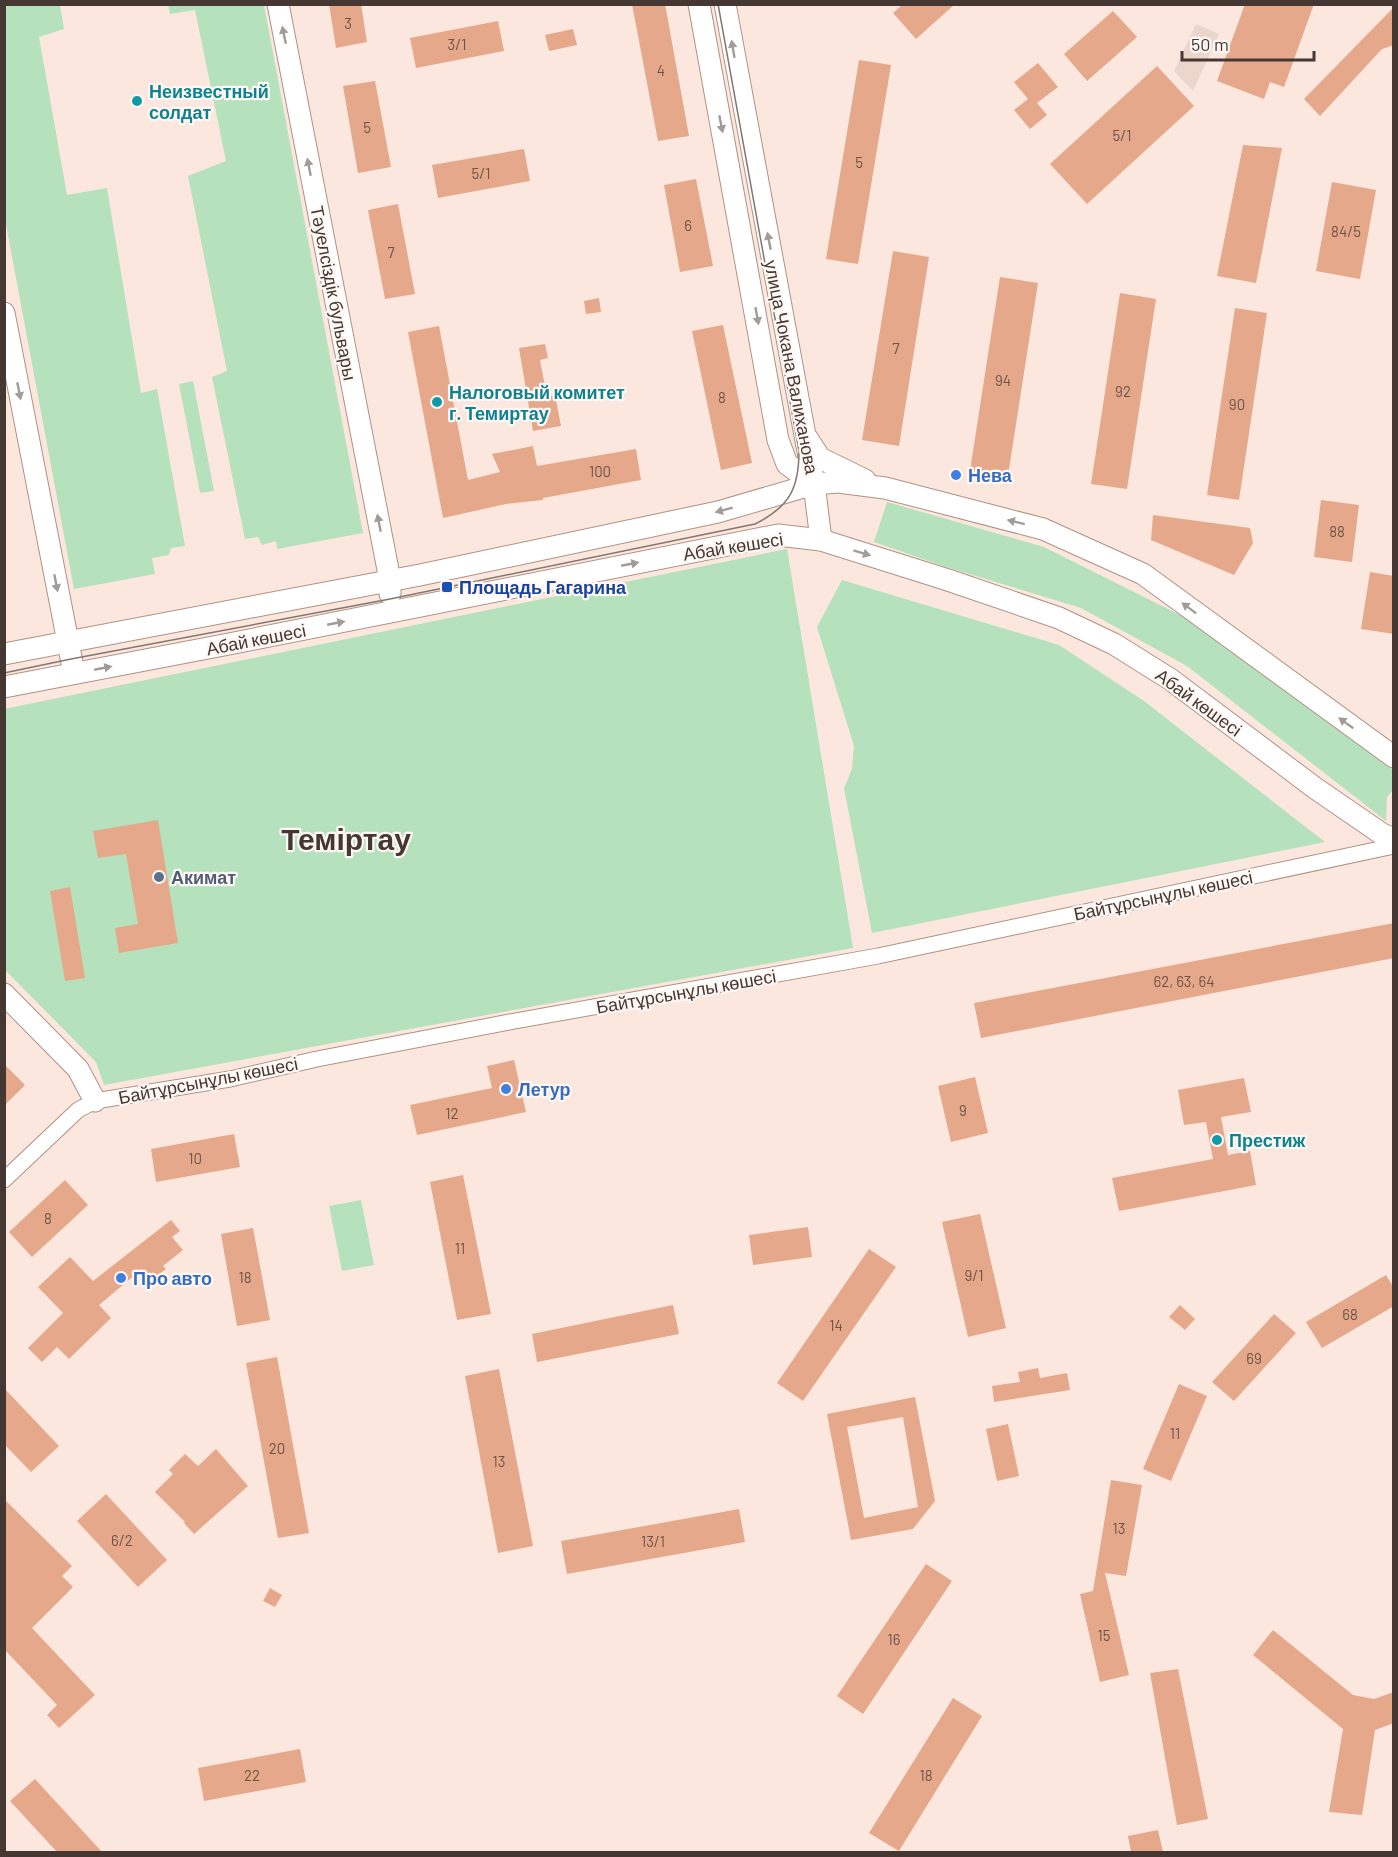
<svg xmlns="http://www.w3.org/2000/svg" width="1398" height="1857" viewBox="0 0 1398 1857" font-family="Barlow,sans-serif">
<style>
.industrial{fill:#ecd6cb}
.green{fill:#b5e2bc}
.building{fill:#e6a88a;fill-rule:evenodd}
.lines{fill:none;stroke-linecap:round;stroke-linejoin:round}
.street-casing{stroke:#b09283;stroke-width:17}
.secondary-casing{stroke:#b09283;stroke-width:23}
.street{stroke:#fff;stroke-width:15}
.secondary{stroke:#fff;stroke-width:21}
.tram{stroke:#85766f;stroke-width:1.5}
.oneway{fill:#a29c98}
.culture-dot{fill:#0f9aa8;stroke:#fef7f4;stroke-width:2}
.shop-dot{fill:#3f7fe0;stroke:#fef7f4;stroke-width:2}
.transit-dot{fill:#1a4fb4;stroke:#fef7f4;stroke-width:2}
.service-dot{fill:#5c6f8a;stroke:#fef7f4;stroke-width:2}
.labels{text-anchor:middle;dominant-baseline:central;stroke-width:4.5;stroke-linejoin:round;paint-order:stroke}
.number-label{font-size:15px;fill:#6d5448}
.culture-label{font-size:18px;font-weight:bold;fill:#0d838f;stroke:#fef7f4;text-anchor:start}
.street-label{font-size:18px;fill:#453832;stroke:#fef7f4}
.shop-label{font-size:18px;font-weight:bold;fill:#366cbe;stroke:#fef7f4;text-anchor:start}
.transit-label{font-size:18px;font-weight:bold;fill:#164399;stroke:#fef7f4;text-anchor:start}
.service-label{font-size:18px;font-weight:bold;fill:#4e5e75;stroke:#fef7f4;text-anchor:start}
.town-label{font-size:30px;font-weight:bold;fill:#453832;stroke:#fef7f4}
</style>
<rect width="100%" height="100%" fill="#fbe7de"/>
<!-- industrial -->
<path class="industrial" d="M1196 24 1219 34 1193 91 1174 71Z"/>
<!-- green -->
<g class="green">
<path d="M4 5H60L64 29 39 37 67 195 107 188 141 393 157 389 185 546 171 548 169 555 152 558 155 574 74 589 5 219Z"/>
<path d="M168 5H264L363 533 277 549 276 541 262 545 258 537 245 539 212 377 227 371 188 176 226 161 195 10 170 14Z"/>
<path d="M193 381 214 491 200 493 179 384Z"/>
<path d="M887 502 1044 547 1182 616 1393 770V790L1387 797 1386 821 1187 666 1081 608 946 567 874 542Z"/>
<path d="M787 549 853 948 104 1085 96 1062 5 970 4 709Z"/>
<path d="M842 580 1059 645 1144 701 1325 842 872 933 844 788 852 769 854 746 817 627Z"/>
<path d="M361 1200 374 1265 342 1271 329 1206Z"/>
</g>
<!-- building -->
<g class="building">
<path d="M329 4H361L367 42 336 48Z"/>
<path d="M632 4H665L689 136 658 141Z"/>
<path d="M903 4H955L916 39 893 13Z"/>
<path d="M1245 4H1314L1284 87 1270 82 1264 99 1217 81Z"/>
<path d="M1394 7V45L1382 49 1320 116 1304 99Z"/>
<path d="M1113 11 1137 37 1087 81 1064 54Z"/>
<path d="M498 21 504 51 416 68 410 38Z"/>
<path d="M573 29 577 45 549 51 545 35Z"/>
<path d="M859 60 891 65 858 264 826 259Z"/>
<path d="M1038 63 1058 87 1037 103 1047 115 1030 129 1014 110 1028 99 1014 82Z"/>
<path d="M1157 66 1194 106 1087 204 1050 164Z"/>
<path d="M375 81 391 167 358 173 343 86Z"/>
<path d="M1243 145 1282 148 1256 283 1217 276Z"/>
<path d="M524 149 530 181 438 198 432 165Z"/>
<path d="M696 179 713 266 680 272 664 185Z"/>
<path d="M1332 182 1376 190 1360 279 1316 271Z"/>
<path d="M398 204 415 294 385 299 368 210Z"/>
<path d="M893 251 929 257 899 446 862 440Z"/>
<path d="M1000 277 1038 283 1007 482 969 477Z"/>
<path d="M1120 293 1156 299 1127 489 1091 484Z"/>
<path d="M599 298 601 312 586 314 584 301Z"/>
<path d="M1235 308 1267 313 1239 500 1207 495Z"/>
<path d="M723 325 752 463 721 470 692 331Z"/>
<path d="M439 326 468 480 500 472 492 454 533 446 537 466 636 449 641 480 543 498V500L506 504 443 518 408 332Z"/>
<path d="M545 344 548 358 540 360 547 397 555 395 561 426 533 431 519 348Z"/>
<path d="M1321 500 1359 505 1352 562 1314 557Z"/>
<path d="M1153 515 1250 528 1253 543 1234 575 1151 540Z"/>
<path d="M1370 572 1394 576V634L1361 629Z"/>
<path d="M158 820 178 943 119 953 115 928 138 924 126 854 98 858 93 831Z"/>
<path d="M70 887 85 978 65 981 50 891Z"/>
<path d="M1394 923V958L981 1038 974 1003Z"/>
<path d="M514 1060 526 1112 417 1135 410 1105 492 1088 487 1066Z"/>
<path d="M4 1064 25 1085 4 1106Z"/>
<path d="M975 1077 988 1133 951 1142 938 1086Z"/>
<path d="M1244 1078 1251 1112 1221 1117 1228 1155 1250 1151 1256 1185 1119 1211 1112 1178 1213 1159 1206 1122 1184 1125 1178 1090Z"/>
<path d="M234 1134 240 1167 156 1182 151 1149Z"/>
<path d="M463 1175 491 1314 457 1320 430 1182Z"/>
<path d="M65 1180 88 1205 32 1257 9 1232Z"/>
<path d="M980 1214 1006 1328 968 1337 942 1222Z"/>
<path d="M171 1220 180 1231 172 1237 183 1250 163 1266 166 1269 151 1280 142 1269 99 1305 111 1318 69 1359 57 1347 42 1362 28 1348 63 1313 38 1287 70 1257 93 1281Z"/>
<path d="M808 1227 812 1257 753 1265 749 1235Z"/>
<path d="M253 1228 270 1320 237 1326 221 1234Z"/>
<path d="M869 1249 896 1267 803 1401 777 1383Z"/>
<path d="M1386 1275 1394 1288V1306L1322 1348 1306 1322Z"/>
<path d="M673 1305 679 1334 537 1362 532 1334Z"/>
<path d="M1180 1305 1195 1319 1185 1330 1169 1317Z"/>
<path d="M1274 1314 1296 1333 1234 1401 1212 1382Z"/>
<path d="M277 1357 309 1533 278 1538 246 1363Z"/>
<path d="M1038 1368 1040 1378 1067 1373 1070 1390 994 1402 992 1386 1020 1382 1018 1372Z"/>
<path d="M499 1369 533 1546 498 1553 465 1376Z"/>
<path d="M1179 1384 1207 1396 1171 1481 1143 1469Z"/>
<path d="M4 1388 59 1446 31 1472 4 1444Z"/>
<path d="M915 1397 935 1501 913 1529 851 1540 827 1414ZM903 1417 918 1507 864 1518 847 1427Z"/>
<path d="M1008 1424 1019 1476 997 1481 986 1429Z"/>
<path d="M216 1449 248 1486 194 1534 184 1523 185 1522 155 1492 173 1474 169 1470 185 1454 198 1466Z"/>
<path d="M1111 1480 1142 1485 1126 1576 1105 1573 1129 1675 1100 1682 1080 1594 1093 1591Z"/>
<path d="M106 1494 167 1560 138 1587 77 1521Z"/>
<path d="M4 1499 72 1566 62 1576 73 1587 32 1628 95 1695 59 1728 47 1715 57 1705 4 1649Z"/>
<path d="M739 1509 745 1542 567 1574 561 1541Z"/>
<path d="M926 1564 952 1581 863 1714 837 1696Z"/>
<path d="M270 1588 282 1595 275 1607 263 1601Z"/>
<path d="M1273 1630 1353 1695 1374 1699 1394 1692V1723L1375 1730 1362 1815 1329 1812 1343 1729 1253 1655Z"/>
<path d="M1178 1669 1208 1819 1177 1825 1150 1673Z"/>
<path d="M953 1698 982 1716 899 1851 869 1833Z"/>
<path d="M300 1749 306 1782 204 1801 198 1768Z"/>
<path d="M35 1779 102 1852H57L10 1801Z"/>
<path d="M1158 1830 1163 1852H1131L1128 1836Z"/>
</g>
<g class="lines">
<!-- street casing -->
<g class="street-casing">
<path id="street" d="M4 1180 78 1110 95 1101 230 1079 317 1059 515 1021 878 956 1394 846"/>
</g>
<!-- secondary casing -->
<g class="secondary-casing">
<g id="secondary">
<path d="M278 4 390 580V594"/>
<path d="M699 4 778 440 787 464 814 484"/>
<path d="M725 4 814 484 821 540"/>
<path d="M4 313 74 673"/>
<path d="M807 438 820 458 865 480"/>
<path d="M4 654 420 575 718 512 814 484 838 482 885 488 1043 529 1143 574 1394 757"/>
<path d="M4 687 229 644 778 535 821 540 948 580 1059 618 1114 644 1170 679 1315 788 1382 834 1394 839"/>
<path d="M4 994 78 1069 95 1101"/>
</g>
</g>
<!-- street -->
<use href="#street" class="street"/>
<!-- secondary -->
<use href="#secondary" class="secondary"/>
<!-- tram -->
<path class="tram" d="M4 673 71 659 390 599 755 524C789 507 799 489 799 451L718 4"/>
</g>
<!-- one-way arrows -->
<defs><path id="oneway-solid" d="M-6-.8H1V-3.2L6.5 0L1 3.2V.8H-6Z" transform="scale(1.5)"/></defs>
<g class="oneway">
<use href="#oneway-solid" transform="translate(284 35) rotate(-102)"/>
<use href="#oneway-solid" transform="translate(733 49) rotate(-100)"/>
<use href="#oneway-solid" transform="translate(721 124) rotate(79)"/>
<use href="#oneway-solid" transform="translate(309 167) rotate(-101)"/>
<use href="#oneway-solid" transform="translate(769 241) rotate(-101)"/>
<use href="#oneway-solid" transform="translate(757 316) rotate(80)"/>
<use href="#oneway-solid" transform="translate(19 391) rotate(79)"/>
<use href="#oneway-solid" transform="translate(724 510) rotate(165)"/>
<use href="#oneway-solid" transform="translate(1016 522) rotate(-166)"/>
<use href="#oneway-solid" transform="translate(379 523) rotate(-101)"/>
<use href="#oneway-solid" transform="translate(862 553) rotate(17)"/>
<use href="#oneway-solid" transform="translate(630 564) rotate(-11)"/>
<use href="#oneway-solid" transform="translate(56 583) rotate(79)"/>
<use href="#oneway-solid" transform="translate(1189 608) rotate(-143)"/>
<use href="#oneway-solid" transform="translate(336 623) rotate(-11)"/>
<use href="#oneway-solid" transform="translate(103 668) rotate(-11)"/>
<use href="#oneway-solid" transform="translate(1346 723) rotate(-144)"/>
</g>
<!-- markers -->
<g class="culture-dot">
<circle cx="137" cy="101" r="6"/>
<circle cx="437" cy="402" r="6"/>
<circle cx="1217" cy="1140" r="6"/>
</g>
<g class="shop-dot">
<circle cx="956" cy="475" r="6"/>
<circle cx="506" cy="1089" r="6"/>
<circle cx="121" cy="1278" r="6"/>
</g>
<rect class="transit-dot" x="441" y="581" width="12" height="12" rx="3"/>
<circle class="service-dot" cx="159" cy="877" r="6"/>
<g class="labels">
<!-- number labels -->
<g class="number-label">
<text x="348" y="23">3</text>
<text x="457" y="44">3/1</text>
<text x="661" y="70">4</text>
<text x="367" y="127">5</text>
<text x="1122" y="135">5/1</text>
<text x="859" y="162">5</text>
<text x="481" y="173">5/1</text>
<text x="688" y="225">6</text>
<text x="1346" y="231">84/5</text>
<text x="391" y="252">7</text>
<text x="896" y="348">7</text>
<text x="1003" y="380">94</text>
<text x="1123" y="391">92</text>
<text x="722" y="397">8</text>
<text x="1237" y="404">90</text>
<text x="600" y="471">100</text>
<text x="1337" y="531">88</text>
<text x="1184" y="981">62, 63, 64</text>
<text x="963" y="1110">9</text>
<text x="452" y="1113">12</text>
<text x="195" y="1158">10</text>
<text x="48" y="1218">8</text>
<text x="460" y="1248">11</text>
<text x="974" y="1275">9/1</text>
<text x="245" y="1277">18</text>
<text x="1350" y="1314">68</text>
<text x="836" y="1325">14</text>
<text x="1254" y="1358">69</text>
<text x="1175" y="1433">11</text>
<text x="277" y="1448">20</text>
<text x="499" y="1461">13</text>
<text x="1119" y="1528">13</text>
<text x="122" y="1540">6/2</text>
<text x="653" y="1541">13/1</text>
<text x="1104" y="1635">15</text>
<text x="894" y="1639">16</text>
<text x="252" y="1775">22</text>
<text x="926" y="1775">18</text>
</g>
<!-- culture labels -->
<g class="culture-label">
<text x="149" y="91">Неизвестный<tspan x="149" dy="21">солдат</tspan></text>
<text x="449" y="392">Налоговый комитет<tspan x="449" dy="21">г. Темиртау</tspan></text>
<text x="1229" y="1140">Престиж</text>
</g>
<!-- street labels -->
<g class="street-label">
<text transform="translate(334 293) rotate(79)">Тәуелсіздік бульвары</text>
<text transform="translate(792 367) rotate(79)">улица Чокана Валиханова</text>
<text transform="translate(733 546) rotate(-9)">Абай көшесі</text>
<text transform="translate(256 639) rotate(-11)">Абай көшесі</text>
<text transform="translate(1199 702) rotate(36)">Абай көшесі</text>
<text transform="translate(1163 895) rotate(-12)">Байтұрсынұлы көшесі</text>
<text transform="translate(686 991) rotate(-10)">Байтұрсынұлы көшесі</text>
<text transform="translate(208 1080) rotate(-11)">Байтұрсынұлы көшесі</text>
</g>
<!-- shop labels -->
<g class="shop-label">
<text x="968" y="475">Нева</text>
<text x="518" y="1089">Летур</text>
<text x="133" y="1278">Про авто</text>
</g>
<!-- transit labels -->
<g class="transit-label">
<text x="459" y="587">Площадь Гагарина</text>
</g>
<!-- service labels -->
<g class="service-label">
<text x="171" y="877">Акимат</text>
</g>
<!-- town labels -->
<g class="town-label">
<text x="346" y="838">Теміртау</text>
</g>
</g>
<!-- border -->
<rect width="1398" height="1857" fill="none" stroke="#453832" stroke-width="12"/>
<!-- scale -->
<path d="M1182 51v9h132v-9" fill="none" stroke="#453832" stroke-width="3"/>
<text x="1191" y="51" font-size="18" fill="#453832" stroke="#fef7f4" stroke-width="4.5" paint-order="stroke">50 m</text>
</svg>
